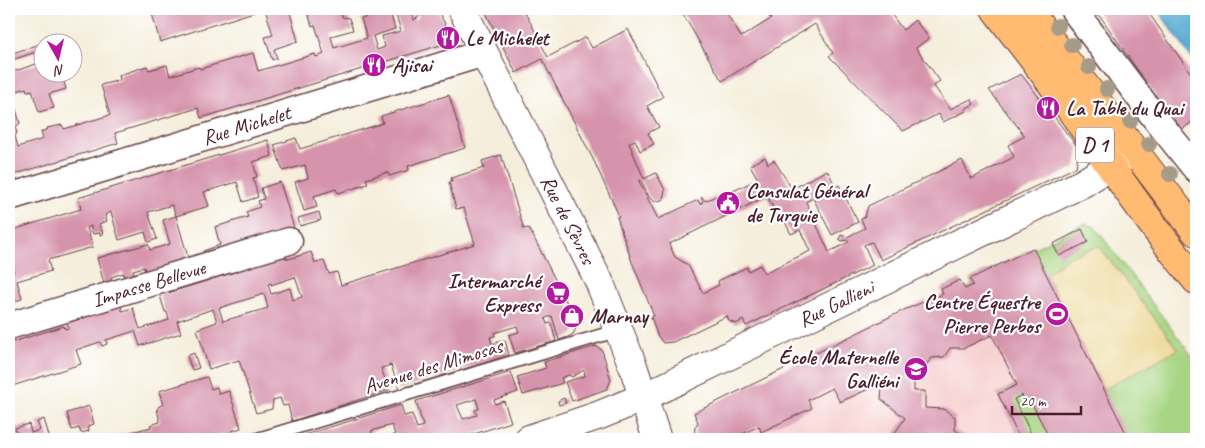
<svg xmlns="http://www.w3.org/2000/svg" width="1205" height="448" viewBox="0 0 1205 448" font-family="Caveat,sans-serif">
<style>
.built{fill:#f7d0d0}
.green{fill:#a8d583;stroke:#797a57}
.sand{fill:#eeda9e;stroke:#9c7c64}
.water{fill:#57abd3;stroke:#50657f}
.building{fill:#d693ac;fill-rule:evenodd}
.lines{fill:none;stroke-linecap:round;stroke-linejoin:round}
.service-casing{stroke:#643e46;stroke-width:15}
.minor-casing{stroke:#643e46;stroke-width:29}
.tertiary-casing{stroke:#643e46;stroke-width:30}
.primary-casing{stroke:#643e46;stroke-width:30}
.service{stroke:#fff;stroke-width:12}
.minor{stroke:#fff;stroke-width:26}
.tertiary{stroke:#fff;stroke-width:28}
.primary{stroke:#ffbb71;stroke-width:28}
.tree{fill:#a69a89}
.labels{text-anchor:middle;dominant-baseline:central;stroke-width:4.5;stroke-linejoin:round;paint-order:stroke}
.shield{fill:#fff;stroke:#80626b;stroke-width:1}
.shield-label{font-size:20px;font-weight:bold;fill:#4a1f2b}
.poi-label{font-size:21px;font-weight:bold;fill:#4a1f2b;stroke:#fff;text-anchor:start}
.street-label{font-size:21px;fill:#4a1f2b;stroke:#fff}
</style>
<rect width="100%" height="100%" fill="#fff"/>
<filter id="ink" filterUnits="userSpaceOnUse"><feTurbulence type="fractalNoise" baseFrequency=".02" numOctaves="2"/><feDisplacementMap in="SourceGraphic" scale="10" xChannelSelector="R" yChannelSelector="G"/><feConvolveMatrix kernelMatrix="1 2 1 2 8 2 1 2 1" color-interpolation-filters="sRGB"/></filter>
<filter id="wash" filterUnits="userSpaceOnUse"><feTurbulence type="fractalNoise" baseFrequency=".0096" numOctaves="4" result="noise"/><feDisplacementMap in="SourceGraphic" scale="20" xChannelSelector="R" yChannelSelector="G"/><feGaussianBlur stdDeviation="1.12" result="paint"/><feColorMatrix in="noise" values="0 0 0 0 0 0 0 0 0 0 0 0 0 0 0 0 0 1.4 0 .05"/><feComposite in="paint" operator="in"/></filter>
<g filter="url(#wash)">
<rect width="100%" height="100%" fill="#f5eedc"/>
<!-- built -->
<path class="built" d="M943 294 970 346 992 335 1017 385 998 394 1020 439H732L731 436 733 435 735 438 759 426 761 431 812 408 808 400 838 342 929 298 930 300Z"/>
<!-- green -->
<path class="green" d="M1084 224 1094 226 1196 361V439H1020L998 394 1017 384 992 335 969 346 941 289 960 280 965 289 972 285 970 279Z"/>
<!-- sand -->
<path class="sand" d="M1099 246 1178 349 1104 389 1046 275 1068 257Z"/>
<!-- water -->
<path class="water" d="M1157 9H1196V65Z"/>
<g id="blocks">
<!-- building -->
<g class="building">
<path d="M153 9H263L160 42 151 10Z"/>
<path d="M265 9H289L298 41 274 49 277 58 272 60 265 37 273 35Z"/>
<path d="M307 9H340L342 17 349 18 353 30 331 36 334 48 367 38 361 19 367 17 365 9H389L395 29 373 36 377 50 385 47 382 36 401 31 396 15 410 9 414 20 419 17 414 9H437L450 33 447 43 201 118 198 108 115 133 118 143 9 176V73L42 62V72H61L66 89 49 94 54 108 39 112 32 90 27 91 26 88 11 93 20 123 18 125 15 127 17 133 15 136 18 147 43 139 41 132 48 129 47 128 62 125 64 129 110 115 101 85 120 80 119 75 147 66 149 70 167 65 170 76 199 67 200 69 253 53 258 71 315 54 316 57 324 54 315 25 312 26Z"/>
<path d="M484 9H523L536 33 538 32 539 35 537 36 548 57 586 37 592 48 628 29 663 97 647 106 659 127 648 133 654 144 640 151 635 140 629 143 644 179 656 173 665 190 663 199 659 201H653L649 197 641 180 639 181 658 219 698 200 700 204 703 202 701 198 702 197 705 201 727 191 729 193 752 182 755 189 759 187 757 182 759 181 750 165 765 157 768 164 774 160 792 189 827 170 836 187 839 185 858 222 832 235 813 198 806 202 829 252 849 242 848 240 842 241 839 239 841 235 847 237 865 228 861 219 865 217 868 206 962 160 971 179 1014 157 1008 145 1025 136 989 90 1021 74 1079 149 1076 167 881 260 872 242 864 245 873 265 746 326 743 320 736 324 729 321 727 316 673 342 663 343 657 335 651 317 654 316 632 262 617 217 619 216 594 161 542 59 516 73ZM767 196 780 221 784 220 791 234 800 230 810 251 764 273 760 265 748 271 747 267 718 281 719 285 703 293 688 265 675 257 669 244Z"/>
<path d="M680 9H724L741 37 771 19 764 9H892L894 12 891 14 903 30 915 20 929 38 916 48 940 81 934 86 950 109 971 99 974 104 965 109 966 111 943 122 939 114 903 131 829 56 833 53 815 24 722 81Z"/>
<path d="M1095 9H1146L1196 81V119L1180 131Z"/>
<path d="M40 44 42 50 12 60 10 54Z"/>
<path d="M449 95 465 148 408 166 409 170 389 176 388 172 366 179 368 184 338 193 336 189 314 196 317 207 304 211 295 182 308 178 305 165 283 171 274 145 296 138 300 149 383 123 381 116Z"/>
<path d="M268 140 272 156 253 162 257 177 253 178 258 197 243 202 237 182 204 192 209 206 176 216 189 261 146 274 144 267 133 270 135 277 126 281 123 273 111 277 113 284 105 287 97 258 148 244 150 250 170 244 163 220 176 216 172 205 148 212 157 239 148 242 145 232 119 240 111 212 105 215 107 221 99 224 103 234 100 235V233L93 234 91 230V226L87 228 93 247 48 260 51 271 17 281 22 299 9 303V273L14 272 9 253V231L81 209 78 198Z"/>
<path d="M501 155 524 229 529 228 575 319 576 328 573 334 568 337 559 340 552 316 545 318 547 324 551 323 556 341 515 353 509 335 519 332 517 326 494 333 495 336 490 337 492 344 505 340 509 355 399 389 391 365 381 368 389 390 292 421 288 405 283 406 280 398 273 400 272 409 256 413 239 360 209 369 197 329 217 322 213 309 177 321 181 333 140 346 135 331 106 340 107 344 102 346 100 342 76 350 81 364 9 387V343L64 326 65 329 69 328 67 323 121 306 122 311 133 308 140 329 169 320 167 312H165L157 286 165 283 168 293 235 272 234 269 279 255 289 259 311 252 315 263 324 261 329 274 337 272 341 285 475 244 464 208 456 209 449 182H452L451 178 484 168 482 161ZM295 277 302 297 293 300 290 288 271 294 268 284 271 283V285ZM264 294 268 308 223 321 219 308Z"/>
<path d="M280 182 294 228 205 256 203 251 220 245 215 227 248 217 246 212 260 207 258 201 264 199 261 188Z"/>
<path d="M319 212 321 220 300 226 298 218Z"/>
<path d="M1082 229 1088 242 1059 256 1053 244Z"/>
<path d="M1033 248 1129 439H1050L1030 400 1025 402 1022 395 1014 399 1034 439H1020L998 394 1017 385 992 335 964 348H950L944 357 932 358 924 367H914L906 376 914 383V391H925V408L944 409 955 417V430L965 436V439H893V436L905 418 881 399 882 388H871L840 402 832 388 808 400 812 408 761 432 759 426 734 438 733 435 731 436 732 439H694L695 427 698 422 694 413 906 309 943 294 941 289 960 280 965 289 973 285 970 279Z"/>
<path d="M596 346 602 350 611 380 607 389 572 401 565 382 585 376 584 370 572 377 569 375 561 378 563 383 523 395 517 377 546 368 544 362Z"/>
<path d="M194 353 199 368 192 370 187 356Z"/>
<path d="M511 372 518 392 494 400 495 404 504 401 511 422 459 439H443V438L438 439H390L389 437 395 435 392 425 371 431 374 439H297L298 437 401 405 404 416 412 414 417 428 423 426 416 401ZM476 399 479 409 475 410 477 415 463 419 457 405Z"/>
<path d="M207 377 211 389 217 387 219 394 229 391 241 428 232 431 233 435 224 437 223 434 215 436 214 439H105L151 427 150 425 160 422 157 409 159 406 163 405 159 391Z"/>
<path d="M564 398 566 403 559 405 558 401Z"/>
<path d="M89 406 94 424 88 426 89 431 81 433 79 428 72 430 67 413Z"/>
<path d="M44 419 49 436 47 437V439H18L15 428 29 424 31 433 40 430 37 422Z"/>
</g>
</g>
</g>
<g filter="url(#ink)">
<use href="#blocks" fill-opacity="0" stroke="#643e46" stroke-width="1"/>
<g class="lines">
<!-- service casing -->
<g class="service-casing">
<path id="service" d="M258 439 619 330"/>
</g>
<!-- minor casing -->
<g class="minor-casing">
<g id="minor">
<path d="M1073 9 1155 118 1196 169"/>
<path id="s1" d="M9 197 484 53"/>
<path id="s2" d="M9 326 289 241"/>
</g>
</g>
<!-- tertiary casing -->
<g class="tertiary-casing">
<g id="tertiary">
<path id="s3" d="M462 9 599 281 633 366 657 439"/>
<path id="s4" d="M529 439 600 415 644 397 1083 183 1131 153"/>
</g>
</g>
<!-- primary casing -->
<g class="primary-casing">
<g id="primary">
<path d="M995 9C1024 48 1055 86 1082 126 1119 178 1155 231 1196 280"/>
<path d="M1027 9 1196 232"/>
</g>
</g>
<!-- service -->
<use href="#service" class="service"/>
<!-- minor -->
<use href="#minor" class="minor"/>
<!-- tertiary -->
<use href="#tertiary" class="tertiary"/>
<!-- primary -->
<use href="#primary" class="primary"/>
</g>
<!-- trees -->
<g class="tree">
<circle cx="1058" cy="26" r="8"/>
<circle cx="1072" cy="45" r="8"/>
<circle cx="1089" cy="67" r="8"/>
<circle cx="1107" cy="89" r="8"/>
<circle cx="1130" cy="121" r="8"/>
<circle cx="1149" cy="144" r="8"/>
<circle cx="1170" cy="174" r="8"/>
</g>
</g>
<!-- icons -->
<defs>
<g id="restaurant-disc" transform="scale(1.25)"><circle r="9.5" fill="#b5179e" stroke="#fff"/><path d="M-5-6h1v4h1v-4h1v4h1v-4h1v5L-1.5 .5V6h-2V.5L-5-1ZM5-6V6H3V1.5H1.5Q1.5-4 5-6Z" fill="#fff"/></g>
<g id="civic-disc" transform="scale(1.25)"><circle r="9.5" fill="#b5179e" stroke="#fff"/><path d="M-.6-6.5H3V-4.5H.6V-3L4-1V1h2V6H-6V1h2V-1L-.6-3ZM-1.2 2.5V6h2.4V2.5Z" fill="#fff"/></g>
<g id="supermarket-disc" transform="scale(1.25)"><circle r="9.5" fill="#b5179e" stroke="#fff"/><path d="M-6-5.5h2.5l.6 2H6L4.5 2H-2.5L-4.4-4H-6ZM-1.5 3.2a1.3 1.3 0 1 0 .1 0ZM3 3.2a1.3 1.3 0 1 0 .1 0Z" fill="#fff"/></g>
<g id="stadium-disc" transform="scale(1.25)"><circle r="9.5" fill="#b5179e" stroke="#fff"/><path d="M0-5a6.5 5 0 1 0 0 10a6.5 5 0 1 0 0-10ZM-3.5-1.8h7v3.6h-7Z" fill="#fff"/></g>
<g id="shop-disc" transform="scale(1.25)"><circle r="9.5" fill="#b5179e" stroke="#fff"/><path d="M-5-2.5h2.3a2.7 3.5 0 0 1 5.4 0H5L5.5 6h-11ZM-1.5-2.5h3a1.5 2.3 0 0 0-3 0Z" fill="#fff"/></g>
<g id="school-disc" transform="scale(1.25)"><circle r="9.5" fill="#b5179e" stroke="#fff"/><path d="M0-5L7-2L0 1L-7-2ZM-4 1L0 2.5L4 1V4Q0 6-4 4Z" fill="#fff"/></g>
</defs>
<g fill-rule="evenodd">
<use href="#restaurant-disc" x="448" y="38"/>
<use href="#restaurant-disc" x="374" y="65"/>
<use href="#restaurant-disc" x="1048" y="108"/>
<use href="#civic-disc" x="728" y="203"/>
<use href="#supermarket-disc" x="558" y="293"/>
<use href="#stadium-disc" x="1057" y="314"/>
<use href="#shop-disc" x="572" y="316"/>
<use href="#school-disc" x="916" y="369"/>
</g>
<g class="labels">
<!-- shield labels -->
<rect class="shield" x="1076" y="127.5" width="38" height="35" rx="4"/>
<g class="shield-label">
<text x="1095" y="145">D 1</text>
</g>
<!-- poi labels -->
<g class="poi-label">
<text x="466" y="38">Le Michelet</text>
<text x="392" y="65">Ajisai</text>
<text x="1066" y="108">La Table du Quai</text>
<text x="746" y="191">Consulat Général<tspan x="746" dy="24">de Turquie</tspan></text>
<text x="540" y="281" text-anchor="end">Intermarché<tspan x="540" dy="24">Express</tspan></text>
<text x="1040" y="302" text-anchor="end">Centre Équestre<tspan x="1040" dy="24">Pierre Perbos</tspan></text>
<text x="590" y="316">Marnay</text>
<text x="898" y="357" text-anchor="end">École Maternelle<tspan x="898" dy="24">Galliéni</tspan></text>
</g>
<!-- street labels -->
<g class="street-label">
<text stroke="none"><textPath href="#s1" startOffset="248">Rue Michelet</textPath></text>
<text stroke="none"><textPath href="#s3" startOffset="236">Rue de Sèvres</textPath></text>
<text stroke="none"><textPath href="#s2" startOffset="146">Impasse Bellevue</textPath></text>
<text stroke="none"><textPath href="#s4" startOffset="336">Rue Gallieni</textPath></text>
<text transform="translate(433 366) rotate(-17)">Avenue des Mimosas</text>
</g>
</g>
<!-- margin -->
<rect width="1205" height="448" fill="none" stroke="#fff" stroke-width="30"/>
<!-- north arrow -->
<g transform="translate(58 58) rotate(172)"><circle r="24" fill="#ffffff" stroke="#b7a5aa"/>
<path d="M0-4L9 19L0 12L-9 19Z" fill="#b5179e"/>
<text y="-8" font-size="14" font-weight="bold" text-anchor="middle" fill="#4a1f2b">N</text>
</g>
<!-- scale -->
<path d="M1012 406v8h69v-8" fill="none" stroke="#4a1f2b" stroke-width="2.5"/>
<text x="1020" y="406" font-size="15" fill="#4a1f2b" stroke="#ffffff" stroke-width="4" paint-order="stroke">20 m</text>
</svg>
